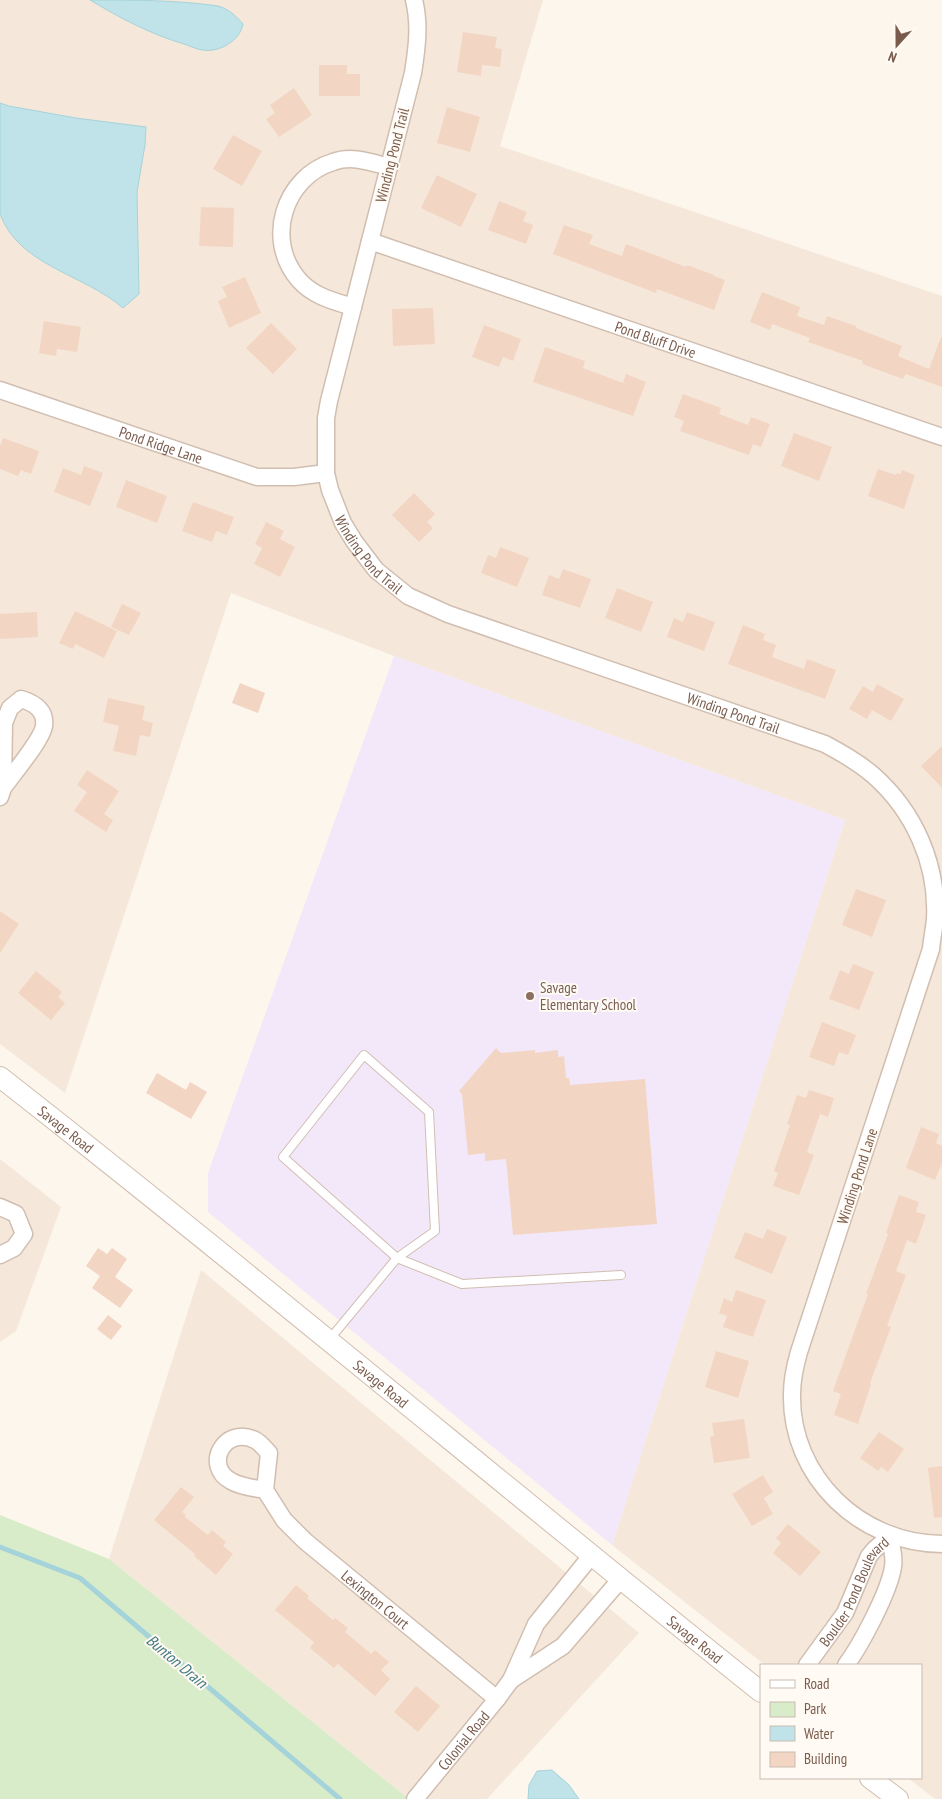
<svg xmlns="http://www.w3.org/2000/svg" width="942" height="1799" viewBox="0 0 942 1799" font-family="'PT Sans Narrow',sans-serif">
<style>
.residential{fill:#f5e8da}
.education{fill:#f3e8fa}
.green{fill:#d8ecc9}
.water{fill:#bfe3e8;stroke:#a5d3da}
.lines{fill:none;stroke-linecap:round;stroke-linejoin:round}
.stream{stroke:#a5d3da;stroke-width:5}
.building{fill:#f3d5c3}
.service-casing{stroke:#d1beb0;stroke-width:10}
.minor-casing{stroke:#d1beb0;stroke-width:19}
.tertiary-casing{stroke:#d1beb0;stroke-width:22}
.service{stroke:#fff;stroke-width:8}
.minor{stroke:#fff;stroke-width:16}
.tertiary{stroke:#fff;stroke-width:20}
.education-dot{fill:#8d6e63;stroke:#fffaf3;stroke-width:2}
.labels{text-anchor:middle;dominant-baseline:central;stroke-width:4;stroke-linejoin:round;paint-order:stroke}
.street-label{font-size:15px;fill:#7a5c4d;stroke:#fffaf3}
.education-label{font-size:15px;fill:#785e54;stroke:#fffaf3;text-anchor:start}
.water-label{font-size:16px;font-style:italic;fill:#437c86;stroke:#fffaf3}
</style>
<rect width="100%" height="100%" fill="#fdf6ec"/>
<!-- residential -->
<g class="residential">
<path d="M0 0H543L500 146 942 296V1799H935L908 1778H921V1665H765L612 1545 845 820 394 656 231 593 65 1093 0 1044Z"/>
<path d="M0 1159 61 1207 16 1331 0 1342Z"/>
<path d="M201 1270 639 1633 487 1799H409L109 1559Z"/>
</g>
<!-- education -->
<path class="education" d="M394 656 845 820 612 1545 208 1212V1173Z"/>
<!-- green -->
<path class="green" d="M0 1515 109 1559 409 1799H0Z"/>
<!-- water -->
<g class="water">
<path d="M90 0C132 0 178 0 218 6 229 9 236 16 243 24 240 41 219 53 202 50 196 49 190 46 184 44 150 34 120 18 90 0Z"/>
<path d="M0 103 9 106 76 118 146 127 145 145 137 192 139 294 123 308C84 274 19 266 0 214Z"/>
<path d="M552 1770 569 1785 579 1799H528L529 1785 537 1771Z"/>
</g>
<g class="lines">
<!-- stream -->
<path class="stream" d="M0 1547 80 1578 340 1799"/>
</g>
<!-- building -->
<g class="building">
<path d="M463 32 497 37 495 48 502 49 500 67 482 65 481 76 457 72Z"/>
<path d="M319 65H347V74H360V96H319Z"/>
<path d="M294 88 312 115 279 137 266 119 275 113 270 105Z"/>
<path d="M447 107 480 117 470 152 437 143Z"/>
<path d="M233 135 262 151 242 186 213 169Z"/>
<path d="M437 175 477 194 461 227 421 208Z"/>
<path d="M499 201 527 212 523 221 533 225 526 244 488 230Z"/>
<path d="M201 207 234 208 233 247 199 246Z"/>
<path d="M564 225 593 235 589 244 622 256 626 244 686 267 687 265 714 275V276L725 280 714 310 657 289 656 293 553 254Z"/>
<path d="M245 277 261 313 229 328 218 301 227 297 222 287Z"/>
<path d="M762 292 800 307 797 316 824 325 827 316 856 326V328L902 346 898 356 929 369 941 337H942V387L906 374 903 379 862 364 863 361 808 342 810 338 772 324 770 330 750 322Z"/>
<path d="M433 308 435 344 393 346 392 309Z"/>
<path d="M44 321 81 327 77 352 57 349 56 356 39 353Z"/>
<path d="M271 323 297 349 273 374 246 348Z"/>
<path d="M484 325 521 339 513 361 503 357 499 367 472 357Z"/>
<path d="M545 347 585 361 583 368 623 383 626 374 646 382 633 416 533 382Z"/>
<path d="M683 394 721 408 719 414 748 425 751 417 770 424 761 447 753 444 749 455 680 431 684 421 674 417Z"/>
<path d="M794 433 832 447 819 481 781 466Z"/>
<path d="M3 438 39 451 31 474 21 470 18 476 0 469V446Z"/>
<path d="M84 466 103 473 90 506 54 492 63 468 81 475Z"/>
<path d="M878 469 896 475 897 473 901 474 902 470 915 475 904 509 868 496Z"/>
<path d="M126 480 167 496 157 523 116 507Z"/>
<path d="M414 493 435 514 427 522 433 528 419 542 392 515Z"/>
<path d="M193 502 234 517 227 535 216 531 212 542 182 531Z"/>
<path d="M266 522 284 531 280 539 295 547 280 577 254 564 262 548 255 544Z"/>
<path d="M500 547 529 558 517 587 481 573 488 555 496 558Z"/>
<path d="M563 569 591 579 580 608 542 595 549 575 559 579Z"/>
<path d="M617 588 653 602 641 632 605 618Z"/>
<path d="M122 604 141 613 129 635 111 627Z"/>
<path d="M75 611 117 631 104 658 75 644 73 649 59 643Z"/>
<path d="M37 612 38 637 0 639V614Z"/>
<path d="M687 612 715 622 704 651 667 637 674 618 683 622Z"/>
<path d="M743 625 765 634 763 640 776 645 772 657 804 669 807 659 836 670 825 699 728 664Z"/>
<path d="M240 683 265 693 258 713 232 703Z"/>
<path d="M877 684 904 699 891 721 872 710 867 719 849 709 863 686 873 692Z"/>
<path d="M108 698 145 706 142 720 153 723 150 737 140 735 136 756 113 751 119 726 103 722Z"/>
<path d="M942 746V788L921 766Z"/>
<path d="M87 770 119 791 104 814 113 820 106 832 74 811 87 792 77 785Z"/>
<path d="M856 889 886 900 872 937 842 925Z"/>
<path d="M0 911 19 924 0 953Z"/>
<path d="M853 964 874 972 859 1010 829 999 840 970 849 974Z"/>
<path d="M36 971 62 992 58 997 65 1003 51 1020 18 993Z"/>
<path d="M822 1022 856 1035 848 1055 839 1052 834 1066 809 1057Z"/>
<path d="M496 1048 501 1053 535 1050V1053L558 1050V1057L564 1056 566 1078H569L570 1085 645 1079 657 1224 513 1235 506 1159 485 1161V1153L468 1155 462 1094 459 1091Z"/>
<path d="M157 1073 186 1090 190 1082 207 1092 191 1119 146 1093Z"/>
<path d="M809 1090 834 1098 828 1117 820 1114 807 1152 814 1155 799 1195 773 1186 778 1173 774 1171 790 1125 787 1124 797 1095 806 1098Z"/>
<path d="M921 1127 939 1134 936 1143 942 1146V1163L935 1180 906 1168Z"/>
<path d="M899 1195 919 1202 916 1212 926 1215 916 1244 907 1240 896 1271 906 1275 887 1326 891 1327 870 1383 871 1384 858 1424 834 1415 841 1394 833 1391 868 1294H866L888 1234 886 1233Z"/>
<path d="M767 1229 787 1237 772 1274 734 1258 745 1232 763 1239Z"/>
<path d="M98 1248 107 1254 112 1248 127 1259 115 1277 133 1290 120 1308 92 1288 100 1276 86 1266Z"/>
<path d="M736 1290 766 1300 753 1337 723 1327 727 1316 719 1313 724 1298 732 1302Z"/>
<path d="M108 1315 122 1326 111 1340 97 1329Z"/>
<path d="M716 1351 749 1361 738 1398 705 1387Z"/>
<path d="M744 1419 750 1458 714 1463 710 1437 714 1436 712 1423Z"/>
<path d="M879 1432 904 1449 888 1472 881 1467 878 1471 860 1458Z"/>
<path d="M942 1466V1517L934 1518 928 1468Z"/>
<path d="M763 1475 773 1492 764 1498 773 1514 752 1526 732 1494Z"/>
<path d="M181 1487 194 1497 182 1512 186 1515 185 1517 208 1535 212 1530 226 1542 223 1546 233 1554 216 1575 194 1556 195 1554 154 1520Z"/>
<path d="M788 1524 821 1552 800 1576 773 1553 781 1543 776 1538Z"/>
<path d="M296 1585 309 1596 307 1598 333 1620 335 1618 348 1628 345 1632 371 1654 375 1650 389 1662 381 1670 390 1679 375 1696 338 1664 334 1668 310 1648 314 1642 275 1610Z"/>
<path d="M416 1686 440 1706 418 1732 394 1712Z"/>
</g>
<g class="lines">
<!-- service casing -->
<g class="service-casing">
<path id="service" d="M329 1340 397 1258 435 1231 429 1112 364 1055 283 1157 397 1258 462 1284 621 1275"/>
</g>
<!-- minor casing -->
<g class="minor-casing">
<g id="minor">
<path id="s1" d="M414 0C420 24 417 48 413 73L329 401 326 418V473L330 490 343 523 354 541 376 570 408 596 448 614 825 744C842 753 859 763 873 775 914 811 938 864 935 919 934 929 932 939 931 949L799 1352C795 1366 792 1379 792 1394 790 1477 861 1544 942 1544"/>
<path id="s2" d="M370 241 942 437"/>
<path d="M353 307C333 301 313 296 299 280 264 240 284 177 333 162 352 155 370 162 389 167"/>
<path id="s3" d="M0 390 257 477H294L326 473"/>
<path d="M0 797 3 788 4 723 10 708 21 699C34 703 46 710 44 726 42 740 12 775 3 788"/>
<path d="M0 1207 16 1214 24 1234 14 1248 0 1255"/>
<path id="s4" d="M265 1490C254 1488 241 1487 231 1481 203 1466 224 1425 255 1440 261 1443 265 1449 269 1453L265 1490 284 1520 305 1541 497 1699"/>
<path id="s5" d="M807 1665 845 1613 869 1556 874 1550 890 1536"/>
<path d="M846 1665C861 1645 889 1592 893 1567 895 1557 891 1546 890 1536"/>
<path d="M511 1680 563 1646 620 1580"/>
<path id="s6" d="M415 1799 497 1699 511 1680 536 1624 591 1556"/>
</g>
</g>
<!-- tertiary casing -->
<g class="tertiary-casing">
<g id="tertiary">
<path id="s7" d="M0 1077C257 1278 506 1488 761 1692"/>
<path d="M870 1778 898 1799"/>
</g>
</g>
<!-- service -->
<use href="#service" class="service"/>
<!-- minor -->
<use href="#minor" class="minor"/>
<!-- tertiary -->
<use href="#tertiary" class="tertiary"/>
</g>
<!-- markers -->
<circle class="education-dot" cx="530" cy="996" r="5"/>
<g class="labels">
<!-- street labels -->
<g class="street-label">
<text transform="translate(392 155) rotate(-76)">Winding Pond Trail</text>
<text stroke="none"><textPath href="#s2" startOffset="302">Pond Bluff Drive</textPath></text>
<text stroke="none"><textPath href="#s3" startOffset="170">Pond Ridge Lane</textPath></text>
<text stroke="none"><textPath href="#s1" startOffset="578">Winding Pond Trail</textPath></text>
<text stroke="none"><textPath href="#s1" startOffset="982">Winding Pond Trail</textPath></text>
<text stroke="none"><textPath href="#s7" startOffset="84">Savage Road</textPath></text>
<text transform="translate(857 1176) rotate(-72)">Winding Pond Lane</text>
<text stroke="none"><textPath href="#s7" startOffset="489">Savage Road</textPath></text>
<text stroke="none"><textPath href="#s5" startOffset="88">Boulder Pond Boulevard</textPath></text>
<text stroke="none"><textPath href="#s4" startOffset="325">Lexington Court</textPath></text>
<text stroke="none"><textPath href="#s7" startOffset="894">Savage Road</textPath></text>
<text stroke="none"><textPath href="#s6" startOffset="76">Colonial Road</textPath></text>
</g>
<!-- education labels -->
<g class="education-label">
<text x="540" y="987">Savage<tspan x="540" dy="17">Elementary School</tspan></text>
</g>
<!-- water labels -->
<g class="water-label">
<text transform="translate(177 1661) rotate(40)">Bunton Drain</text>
</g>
</g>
<!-- legend -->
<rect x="760" y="1664" width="162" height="115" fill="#fffaf3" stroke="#cabbb1"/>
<rect x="770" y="1680" width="25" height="8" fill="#ffffff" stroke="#cabbb1"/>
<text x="804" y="1689" font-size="15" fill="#7a5c4d">Road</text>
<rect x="770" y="1702" width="25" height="15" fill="#d8ecc9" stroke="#cabbb1"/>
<text x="804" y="1714" font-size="15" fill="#7a5c4d">Park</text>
<rect x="770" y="1726" width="25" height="15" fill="#bfe3e8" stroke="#cabbb1"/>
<text x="804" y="1739" font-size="15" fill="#7a5c4d">Water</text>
<rect x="770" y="1752" width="25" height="15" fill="#f3d5c3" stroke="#cabbb1"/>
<text x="804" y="1764" font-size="15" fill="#7a5c4d">Building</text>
<!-- north arrow -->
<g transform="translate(897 45) rotate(201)" stroke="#fffaf3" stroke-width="4" paint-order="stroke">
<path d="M0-4L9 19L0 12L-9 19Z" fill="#7a5c4d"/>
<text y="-8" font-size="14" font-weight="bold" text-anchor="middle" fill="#7a5c4d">N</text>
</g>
</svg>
